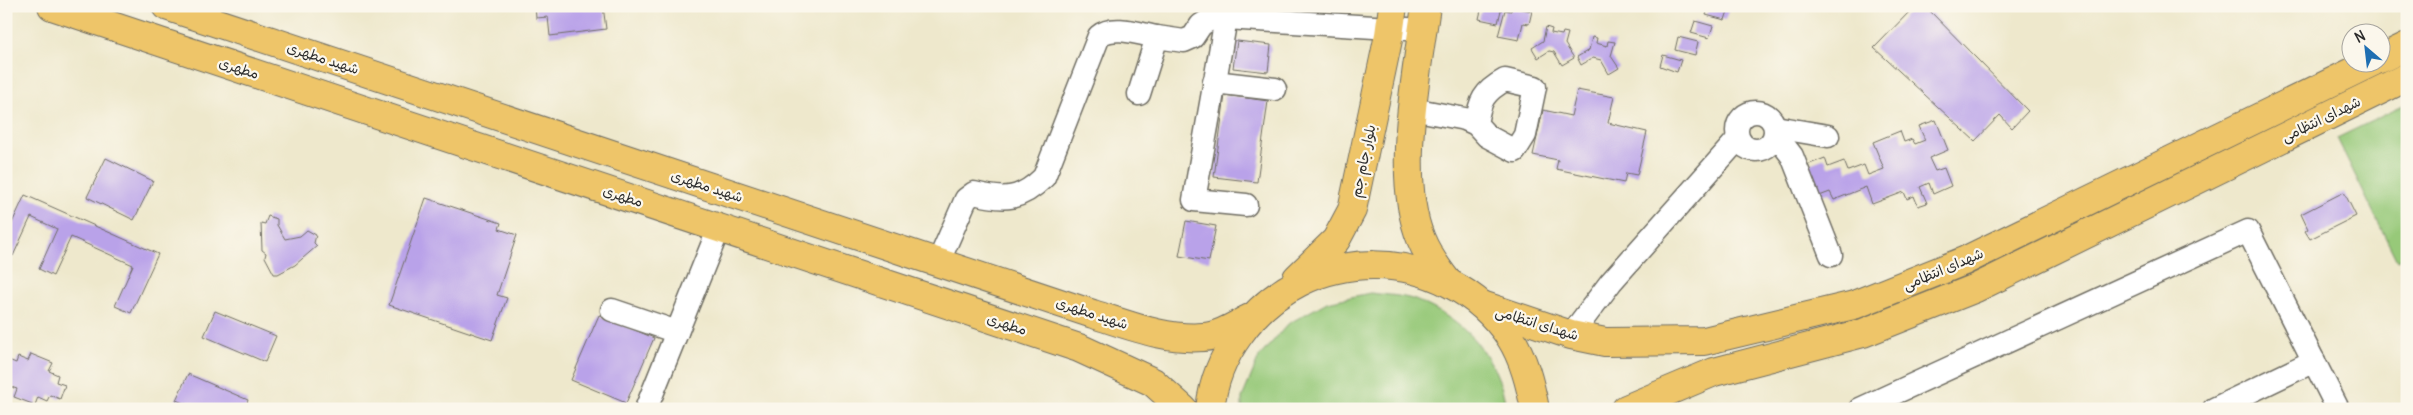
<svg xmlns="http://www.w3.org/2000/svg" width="2413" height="415" viewBox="0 0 2413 415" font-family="Delius,'Playpen Sans Arabic',sans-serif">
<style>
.green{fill:#97c979;stroke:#617a52}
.building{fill:#b9a2e9}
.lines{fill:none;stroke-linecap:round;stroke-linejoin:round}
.minor-casing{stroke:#6f6d63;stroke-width:25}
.major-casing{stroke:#6f6d63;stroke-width:30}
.minor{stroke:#fff;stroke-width:22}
.major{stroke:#eec569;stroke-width:28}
.labels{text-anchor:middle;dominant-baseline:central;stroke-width:4.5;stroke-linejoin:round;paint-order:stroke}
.street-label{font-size:14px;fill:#2b2b2b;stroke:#fbf7ec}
</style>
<rect width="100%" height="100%" fill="#fbf7ec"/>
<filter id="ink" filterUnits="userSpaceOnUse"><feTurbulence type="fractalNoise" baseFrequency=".02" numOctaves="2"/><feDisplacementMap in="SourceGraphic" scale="10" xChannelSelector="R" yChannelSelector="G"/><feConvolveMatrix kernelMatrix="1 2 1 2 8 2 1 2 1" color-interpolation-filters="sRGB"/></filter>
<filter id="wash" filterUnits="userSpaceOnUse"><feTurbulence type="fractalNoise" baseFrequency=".0096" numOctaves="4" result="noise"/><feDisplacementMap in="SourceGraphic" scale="20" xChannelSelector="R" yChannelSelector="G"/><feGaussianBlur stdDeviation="1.12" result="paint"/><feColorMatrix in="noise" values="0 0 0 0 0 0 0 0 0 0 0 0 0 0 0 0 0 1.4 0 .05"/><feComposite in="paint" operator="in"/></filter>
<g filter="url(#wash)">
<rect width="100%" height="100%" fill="#eee8cc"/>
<!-- green -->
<g class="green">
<path d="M2407 104V256L2397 261 2337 138Z"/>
<path d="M1370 293C1384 295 1402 295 1415 300 1463 319 1500 357 1506 409H1242V398L1259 357 1288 324 1327 302Z"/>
</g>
<g id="blocks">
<!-- building -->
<g class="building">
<path d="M535 6H603L606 29 550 36 548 17 536 18Z"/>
<path d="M1482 6H1502L1498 23 1479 19Z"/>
<path d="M1709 6 1729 8 1725 20 1706 15Z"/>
<path d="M1915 6H1925L2028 111 2012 128 2000 115 1975 141 1874 48Z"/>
<path d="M1512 7 1532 11 1529 24 1523 23 1519 40 1498 36 1505 10 1511 11Z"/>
<path d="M1695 21 1713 26 1709 38 1691 33Z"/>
<path d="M1546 27 1552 29 1551 33 1562 35 1563 32 1568 33 1565 44 1574 58 1562 65 1554 52 1549 51 1538 58 1532 48 1543 41Z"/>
<path d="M1592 37 1597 38 1596 43 1607 46 1608 41 1615 42 1611 56 1619 68 1609 74 1601 60 1593 58 1581 65 1577 57 1589 50Z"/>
<path d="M1678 37 1698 42 1695 55 1675 50Z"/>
<path d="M1237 41 1271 45 1268 72 1233 68Z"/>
<path d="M1663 55 1681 60 1677 72 1660 66Z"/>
<path d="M1577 90 1614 97 1608 123 1647 132 1637 175 1626 173 1624 183 1556 169 1558 160 1533 155 1543 110 1571 116Z"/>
<path d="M1225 95 1268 101 1257 182 1214 177Z"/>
<path d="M1936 120 1948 150 1929 158 1935 171 1944 168 1951 186 1933 194 1929 183 1920 187 1927 203 1918 206 1914 196 1907 199 1904 192 1872 204 1866 187 1834 200 1830 192 1814 198 1802 167 1825 158 1828 167 1844 161 1848 171 1864 165 1868 175 1884 169 1873 142 1900 131 1904 142 1912 139 1915 144 1925 140 1919 126Z"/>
<path d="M106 158 153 181 134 220 87 197Z"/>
<path d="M2344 192 2356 216 2310 239 2305 231 2308 229 2301 214Z"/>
<path d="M25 195 158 254 131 313 115 306 133 265 71 237 53 276 39 269 57 229 31 217 13 256 6 253V236Z"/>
<path d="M426 198 501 223 499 229 517 235 497 295 507 298 492 340 389 305Z"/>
<path d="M268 216 277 219V225L285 239 300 236 307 230 316 235 314 243 317 246 295 265 278 274H274L265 257 266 253 262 250 261 223 265 224Z"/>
<path d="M1186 221 1216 226 1209 261 1179 256Z"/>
<path d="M215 311 276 336 265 362 204 336Z"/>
<path d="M599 315 654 338 626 403 571 380Z"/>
<path d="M31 354 53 363 49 371 58 375 56 382 65 385 60 399 50 395 47 401 38 397 35 405 14 397 17 389 8 386 10 381 6 379V359L16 363 18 357 28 361Z"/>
<path d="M188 374 248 400 245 409H197L176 400Z"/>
</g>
</g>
</g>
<g filter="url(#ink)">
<use href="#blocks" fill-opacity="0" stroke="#6f6d63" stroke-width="1"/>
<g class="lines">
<!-- minor casing -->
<g class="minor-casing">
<g id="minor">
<path d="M1217 8 1226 18 1194 200 1246 205"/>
<path d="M1214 82 1275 89"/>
<path d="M1139 94 1157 37 1184 41 1193 37 1201 25 1209 20 1226 18 1423 30"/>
<path d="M1412 109 1465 119 1476 124 1487 136 1515 151 1525 135 1535 87 1505 80C1483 92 1480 101 1476 124"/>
<circle cx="1756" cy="131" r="19"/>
<path d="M1775 127 1828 136"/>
<path d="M1775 134 1792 156 1831 255"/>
<path d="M938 263 966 199 974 193C1005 201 1021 200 1044 177L1099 36C1113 24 1140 34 1157 37"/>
<path d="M612 310 677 332"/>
<path d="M1571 335 1611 282 1738 139"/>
<path d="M646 409 719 228"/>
<path d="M1860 409 2248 231 2338 409"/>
<path d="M2214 409 2314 361"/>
</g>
</g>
<!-- major casing -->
<g class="major-casing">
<g id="major">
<path d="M52 6 1079 348 1153 382 1183 409"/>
<path d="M166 6 1093 314C1129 325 1165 340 1203 337 1220 336 1236 325 1250 318"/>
<path d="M1426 6C1417 72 1395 177 1421 239 1427 254 1437 268 1447 281"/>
<path d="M2380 59 2407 46"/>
<path d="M1297 278 1336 240 1352 210 1389 35 1393 6"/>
<path d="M1482 305 1571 335 1605 342 1704 341 1854 305 1964 261 2373 62"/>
<path d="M1210 409C1213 382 1223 357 1239 335 1304 241 1445 242 1510 337 1524 359 1530 384 1535 409"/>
<path d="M1626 409 1714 372 1863 333 1976 288 2407 77"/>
</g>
</g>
<!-- minor -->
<use href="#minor" class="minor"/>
<!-- major -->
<use href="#major" class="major"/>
</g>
</g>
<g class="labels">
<!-- street labels -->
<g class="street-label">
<text transform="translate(323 58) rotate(18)">شهید مطهری</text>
<text transform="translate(239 68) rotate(18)">مطهری</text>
<text transform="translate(2321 119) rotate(-26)">شهدای انتظامی</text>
<text transform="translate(1363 161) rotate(-78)">بلوار جام جم</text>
<text transform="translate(707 186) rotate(18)">شهید مطهری</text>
<text transform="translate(623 196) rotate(18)">مطهری</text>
<text transform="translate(1943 269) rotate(-23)">شهدای انتظامی</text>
<text transform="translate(1092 313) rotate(18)">شهید مطهری</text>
<text transform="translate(1537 323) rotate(17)">شهدای انتظامی</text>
<text transform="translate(1007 324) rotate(18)">مطهری</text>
</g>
</g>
<!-- margin -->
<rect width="2413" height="415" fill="none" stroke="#fbf7ec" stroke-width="25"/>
<!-- north arrow -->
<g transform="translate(2366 48) rotate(332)"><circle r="24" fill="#fbf7ec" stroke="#a8a59f"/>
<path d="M0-4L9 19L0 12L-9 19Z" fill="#1f6fb2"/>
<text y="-8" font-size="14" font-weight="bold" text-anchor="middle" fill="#2b2b2b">N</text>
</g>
</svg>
